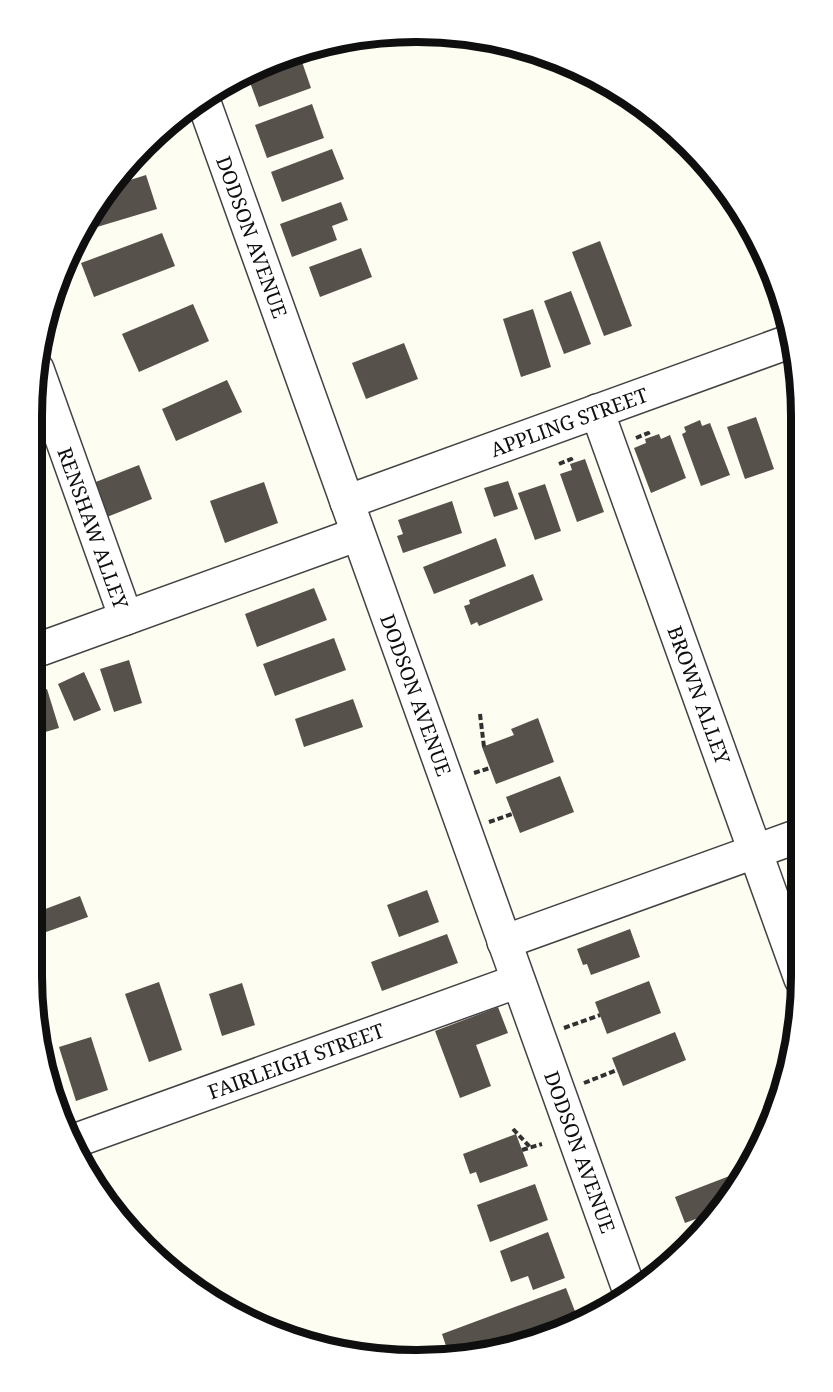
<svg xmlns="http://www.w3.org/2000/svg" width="833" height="1392" viewBox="0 0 833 1392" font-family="'Noto Serif',serif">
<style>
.building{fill:#57514c}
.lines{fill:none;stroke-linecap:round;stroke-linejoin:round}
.minor-casing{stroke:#424242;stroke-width:36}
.path{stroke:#313131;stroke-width:4;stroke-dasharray:6 3;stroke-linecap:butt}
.minor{stroke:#fff;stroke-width:33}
.labels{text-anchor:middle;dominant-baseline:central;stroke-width:6;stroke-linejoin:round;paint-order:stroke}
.street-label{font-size:20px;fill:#0f0f0f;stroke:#fff}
.rim{fill:none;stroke:#0f0f0f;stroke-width:8}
</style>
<rect width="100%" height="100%" fill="#fefdf2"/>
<!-- building -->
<g class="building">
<path d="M300 56 311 88 259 107 248 77Z"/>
<path d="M312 104 324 138 267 158 255 125Z"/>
<path d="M332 149 344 179 282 202 271 172Z"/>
<path d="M146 175 157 209 97 227 92 211 97 202 114 185Z"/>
<path d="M341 202 348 220 332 226 337 240 292 257 280 224Z"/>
<path d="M162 233 175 266 94 297 81 263Z"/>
<path d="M600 241 632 326 604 336 572 252Z"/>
<path d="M361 248 372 277 320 297 309 267Z"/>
<path d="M571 291 591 344 564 354 544 301Z"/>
<path d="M193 304 209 341 139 372 122 334Z"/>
<path d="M533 309 551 367 521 377 503 319Z"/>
<path d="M404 343 418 379 366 399 352 363Z"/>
<path d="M227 380 242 412 176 441 162 409Z"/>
<path d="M756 417 774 469 745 479 727 427Z"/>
<path d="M700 420 702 426 710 423 730 475 701 486 682 434 686 432 684 427Z"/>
<path d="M659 434 661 439 670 435 686 478 651 493 634 448 646 443 645 439Z"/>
<path d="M585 459 604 512 577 522 560 474 572 470 570 464Z"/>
<path d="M139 465 152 499 102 519 88 485Z"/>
<path d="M508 481 518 509 494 517 484 488Z"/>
<path d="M264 482 278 523 225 543 210 501Z"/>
<path d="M545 484 561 531 535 540 518 493Z"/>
<path d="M452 501 462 533 403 553 397 536 403 534 398 520Z"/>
<path d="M496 538 506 566 434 594 423 567Z"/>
<path d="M533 574 543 600 479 626 477 622 471 625 464 606 470 604 469 600Z"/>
<path d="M314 588 327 620 257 647 245 614Z"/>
<path d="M334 638 346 670 275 696 263 664Z"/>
<path d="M129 660 142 703 114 712 100 669Z"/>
<path d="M84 672 101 710 74 721 58 684Z"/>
<path d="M47 689 59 728 35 735 32 723V694Z"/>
<path d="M353 699 363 727 304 747 295 719Z"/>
<path d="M538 718 554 762 496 784 482 747 514 735 511 729Z"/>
<path d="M560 776 574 812 520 833 506 797Z"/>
<path d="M32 810 43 841 32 846Z"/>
<path d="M427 890 439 922 399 937 387 905Z"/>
<path d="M80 896 88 917 35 936 32 928V914Z"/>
<path d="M630 929 640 957 591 975 587 964 583 965 577 949Z"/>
<path d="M447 934 458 963 382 991 371 962Z"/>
<path d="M649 981 661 1013 607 1034 595 1002Z"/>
<path d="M159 982 182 1050 149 1062 125 994Z"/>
<path d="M242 983 255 1025 222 1036 209 994Z"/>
<path d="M498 1007 508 1033 476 1045 491 1086 460 1098 435 1031Z"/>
<path d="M675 1032 686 1060 623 1086 612 1058Z"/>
<path d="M91 1037 108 1090 76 1101 59 1047Z"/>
<path d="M516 1134 528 1166 480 1183 476 1172 470 1174 463 1154Z"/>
<path d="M732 1175 737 1189 717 1211 685 1223 675 1197Z"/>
<path d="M535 1184 548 1220 490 1242 477 1205Z"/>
<path d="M548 1232 565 1278 533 1290 528 1276 511 1282 500 1251Z"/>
<path d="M566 1288 578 1319 508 1345 449 1355 442 1334Z"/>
</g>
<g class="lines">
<!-- minor casing -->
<g class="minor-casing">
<g id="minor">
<path d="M202 97 630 1292"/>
<path d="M37 369 126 618"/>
<path d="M597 411 801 979"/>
<path d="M347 502 791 341"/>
<path d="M32 652 358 534"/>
<path d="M504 942 801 835"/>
<path d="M74 1141 518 981"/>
</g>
</g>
<!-- path -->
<g class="path">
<path d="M636 438 648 433 650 437"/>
<path d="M559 464 571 459 573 463"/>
<path d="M480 714 484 747"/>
<path d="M474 773 490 768"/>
<path d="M489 822 512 814"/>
<path d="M564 1028 600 1015"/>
<path d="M584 1083 617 1070"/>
<path d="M513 1129 530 1147"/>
<path d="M522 1150 542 1144"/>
</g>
<!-- minor -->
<use href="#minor" class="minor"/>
</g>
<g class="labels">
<!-- street labels -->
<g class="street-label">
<text transform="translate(252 237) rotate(70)">DODSON AVENUE</text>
<text transform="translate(569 422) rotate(-20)">APPLING STREET</text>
<text transform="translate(93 528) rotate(70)">RENSHAW ALLEY</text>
<text transform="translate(416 695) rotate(70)">DODSON AVENUE</text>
<text transform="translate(699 695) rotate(70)">BROWN ALLEY</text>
<text transform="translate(296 1061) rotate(-20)">FAIRLEIGH STREET</text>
<text transform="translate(580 1152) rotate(70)">DODSON AVENUE</text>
</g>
</g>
<!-- crop -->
<path d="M0 0H833V1392H0ZM416 42H417A374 374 0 0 1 791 416V976A374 374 0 0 1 417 1350H416A374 374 0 0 1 42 976V416A374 374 0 0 1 416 42Z" fill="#fff" fill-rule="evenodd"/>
<path class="rim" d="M416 42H417A374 374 0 0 1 791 416V976A374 374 0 0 1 417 1350H416A374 374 0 0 1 42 976V416A374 374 0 0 1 416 42Z"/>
</svg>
